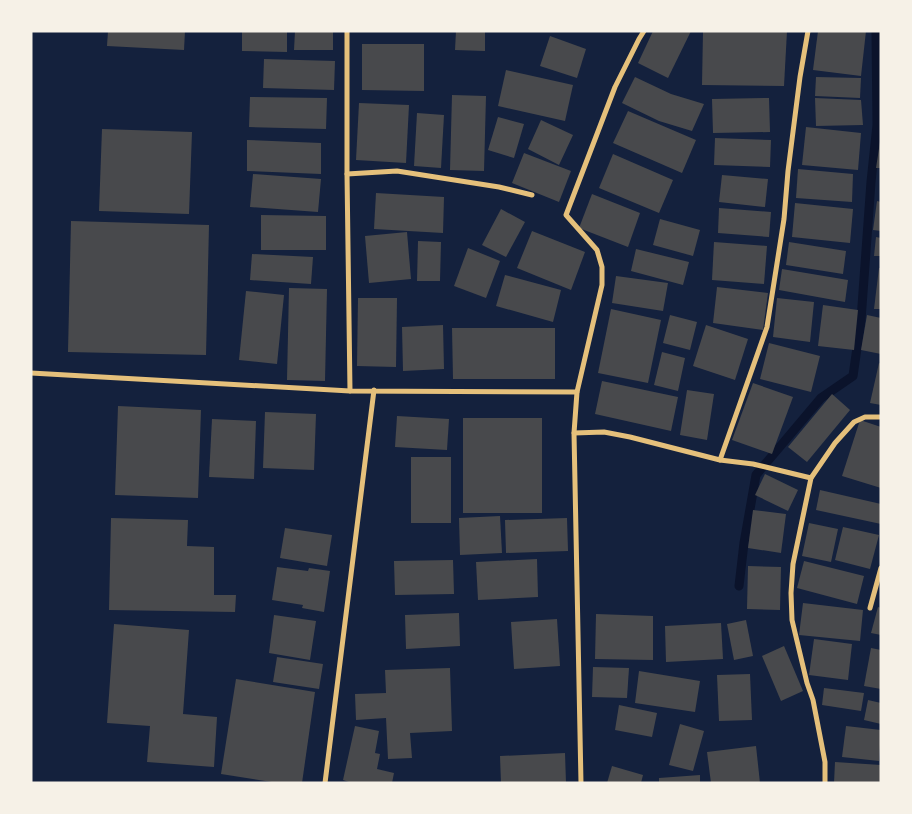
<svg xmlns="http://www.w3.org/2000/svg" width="912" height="814" viewBox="0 0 912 814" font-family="Ubuntu,sans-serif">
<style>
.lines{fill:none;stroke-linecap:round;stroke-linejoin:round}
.stream{stroke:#0b132b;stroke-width:9}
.building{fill:#48494c}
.minor{stroke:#e5c07b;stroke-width:5}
</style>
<rect width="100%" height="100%" fill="#14213d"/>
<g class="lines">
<!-- stream -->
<path class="stream" d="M739 586 744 543 756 475 821 398 853 376 861 320 871 182 877 125 876 31"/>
</g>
<!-- building -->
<g class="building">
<path d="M108 31H185L184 50 107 46Z"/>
<path d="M242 31H287V52L242 51Z"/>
<path d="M295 31H333V50H294Z"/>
<path d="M456 31H485V51L455 50Z"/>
<path d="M653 31H691L668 78 638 63Z"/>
<path d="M703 31H787L784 86 702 85Z"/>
<path d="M818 31H866L861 76 813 70Z"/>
<path d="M550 36 586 49 577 78 540 66Z"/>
<path d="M362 44H424V91L362 90Z"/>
<path d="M264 59 335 61 334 90 263 88Z"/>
<path d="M506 70 573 85 565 121 498 106Z"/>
<path d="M635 77 671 94 704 104 692 131 659 121 622 103Z"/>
<path d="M816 77 861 78 860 98 815 96Z"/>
<path d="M452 95 486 96 484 171 450 170Z"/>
<path d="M250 97 327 98 326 129 249 127Z"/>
<path d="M769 98 770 132 713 133 712 99Z"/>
<path d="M815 98 861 100 863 125 816 126Z"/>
<path d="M359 103 409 105 406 163 356 160Z"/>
<path d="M628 111 696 140 682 173 613 143Z"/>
<path d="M417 113 444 115 441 168 414 166Z"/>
<path d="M498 117 524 124 514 158 488 150Z"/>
<path d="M541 120 573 135 559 165 528 149Z"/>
<path d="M806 127 861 133 858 170 802 165Z"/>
<path d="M102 129 192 132 189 214 99 211Z"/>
<path d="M715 138 771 140 770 167 714 165Z"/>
<path d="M247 140 321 143V174L247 171Z"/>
<path d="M880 142H881V168H876Z"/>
<path d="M524 153 571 171 559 202 512 183Z"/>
<path d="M613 154 673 180 659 213 599 188Z"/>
<path d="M798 169 853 174 852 202 796 198Z"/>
<path d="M253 174 321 179 318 212 250 207Z"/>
<path d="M722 175 768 179 765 207 719 202Z"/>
<path d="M376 193 444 197 443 233 374 229Z"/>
<path d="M592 194 640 213 628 247 579 228Z"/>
<path d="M877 201 881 202V231L873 230Z"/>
<path d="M795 203 853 209 850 243 792 237Z"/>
<path d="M719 208 771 212 769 237 718 233Z"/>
<path d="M501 209 525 222 506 257 482 245Z"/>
<path d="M261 215 326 216V250H261Z"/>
<path d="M660 219 700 230 693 256 653 245Z"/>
<path d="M71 221 209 225 206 355 68 352Z"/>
<path d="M532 231 585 252 571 290 517 268Z"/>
<path d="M407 232 411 279 369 283 365 236Z"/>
<path d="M876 237 881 238V256H874Z"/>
<path d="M418 241 441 242 440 281H417Z"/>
<path d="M714 242 767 246 764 284 712 280Z"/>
<path d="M789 242 846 251 843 274 786 265Z"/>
<path d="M468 248 500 261 486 298 454 286Z"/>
<path d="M636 249 689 262 683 285 631 271Z"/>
<path d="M252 254 313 257 311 284 250 280Z"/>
<path d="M879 268H881V309H874Z"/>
<path d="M782 269 848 280 845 302 779 290Z"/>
<path d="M505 275 561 290 553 322 496 306Z"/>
<path d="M616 276 668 283 663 311 612 303Z"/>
<path d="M717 287 768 293 763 330 713 323Z"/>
<path d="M289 288 327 289 325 381 287 380Z"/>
<path d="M246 291 284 295 277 364 239 360Z"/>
<path d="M358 298H397L396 367 357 366Z"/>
<path d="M777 298 814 302 810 342 773 337Z"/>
<path d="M823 305 858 310 854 350 818 346Z"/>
<path d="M611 309 661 320 648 383 598 373Z"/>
<path d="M670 315 697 322 690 350 663 343Z"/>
<path d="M867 315 881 318V354L861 350Z"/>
<path d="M443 325 444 369 403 371 402 327Z"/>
<path d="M706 325 748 339 735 380 693 366Z"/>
<path d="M452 328H555V379H453Z"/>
<path d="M769 343 820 356 811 392 760 379Z"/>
<path d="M662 352 685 358 678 391 654 385Z"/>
<path d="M879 363 881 364V405L870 403Z"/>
<path d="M602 381 678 397 671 431 595 414Z"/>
<path d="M753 383 793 397 772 454 732 440Z"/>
<path d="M687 390 714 394 707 440 680 435Z"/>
<path d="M832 394 850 410 807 462 788 447Z"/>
<path d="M118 406 201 410 198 498 115 495Z"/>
<path d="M265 412 316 414 314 470 263 468Z"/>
<path d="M397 416 449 419 447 450 395 447Z"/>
<rect x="463" y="418" width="79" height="95"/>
<path d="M212 419 256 421 254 479 209 477Z"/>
<path d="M860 420 881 427V488L842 476Z"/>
<rect x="411" y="457" width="40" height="66"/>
<path d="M765 474 798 490 788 511 755 495Z"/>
<path d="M820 490 881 504V524L816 510Z"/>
<path d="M753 510 786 514 781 553 748 548Z"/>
<path d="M500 516 502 553 460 555 459 518Z"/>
<path d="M111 518 188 520 187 546 214 547V595H236L235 612 109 610Z"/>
<path d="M567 518 568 551 506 553 505 520Z"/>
<path d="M809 523 838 529 831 562 802 556Z"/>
<path d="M843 527 879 535 870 569 835 560Z"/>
<path d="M285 528 332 535 327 566 280 558Z"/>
<path d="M537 559 538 597 478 600 476 562Z"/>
<path d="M453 560 454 594 395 595 394 561Z"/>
<path d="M804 561 864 576 857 604 797 588Z"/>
<path d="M748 566 781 567 780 610 747 609Z"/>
<path d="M277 567 308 571 309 568 330 571 324 612 302 608 303 605 272 600Z"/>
<path d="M803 603 863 610 860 641 799 635Z"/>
<path d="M878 607 881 608V635L871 633Z"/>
<path d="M459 613 460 646 406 649 405 615Z"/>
<path d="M596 614 653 616V660L595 659Z"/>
<path d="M274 615 316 621 310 660 269 653Z"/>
<path d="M557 619 560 666 514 669 511 622Z"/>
<path d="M746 620 753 656 734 660 727 624Z"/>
<path d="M721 623 723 659 666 662 665 626Z"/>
<path d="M114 624 189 630 183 714 217 717 214 767 147 762 150 726 107 723Z"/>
<path d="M814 639 852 644 848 680 809 675Z"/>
<path d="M784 646 803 691 781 701 762 656Z"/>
<path d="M871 648 881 650V689L864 686Z"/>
<path d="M277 657 323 664 319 689 273 682Z"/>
<path d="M593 667 629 668 627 698 592 697Z"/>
<path d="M450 668 452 731 410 733 412 758 388 759 386 718 356 720 355 694 386 693 385 670Z"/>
<path d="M639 671 700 681 695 712 635 703Z"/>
<path d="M750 674 752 720 719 721 717 675Z"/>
<path d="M236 679 315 692 302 783H278L221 774Z"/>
<path d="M824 688 864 693 861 711 822 705Z"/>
<path d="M868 700 881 703V724L864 720Z"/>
<path d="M619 705 657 713 652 737 615 730Z"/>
<path d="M680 724 704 731 693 771 669 765Z"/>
<path d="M355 726 379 731 375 753 380 754 377 769 394 773 392 783H352L343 780Z"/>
<path d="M846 726 881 730 879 761 842 757Z"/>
<path d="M756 746 760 783H711L707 752Z"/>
<path d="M565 753 566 783H501L500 756Z"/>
<path d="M835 762 881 765V783H834Z"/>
<path d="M612 766 643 775 641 783H607Z"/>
<path d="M700 775V783H659V778Z"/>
</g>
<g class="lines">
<!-- minor -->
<g class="minor">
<path d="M347 31V174L350 391"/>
<path d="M347 174 397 171 499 187 532 195"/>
<path d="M31 373 350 391 577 392"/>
<path d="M574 433 604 432 630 437 720 460 753 464 811 478"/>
<path d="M720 460 767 327 784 219 788 171 800 77 808 31"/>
<path d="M870 608 881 568"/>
<path d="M325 783 374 390"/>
<path d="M581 783 574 433 577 392 602 285V267L597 250 566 215 615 87 639 39 644 31"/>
<path d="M825 783V762L813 700 807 683 792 620 791 593 793 564 811 478 835 443 854 422 865 417H881"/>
</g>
</g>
<!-- border -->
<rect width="912" height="814" fill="none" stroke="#f6f1e7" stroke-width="65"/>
</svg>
